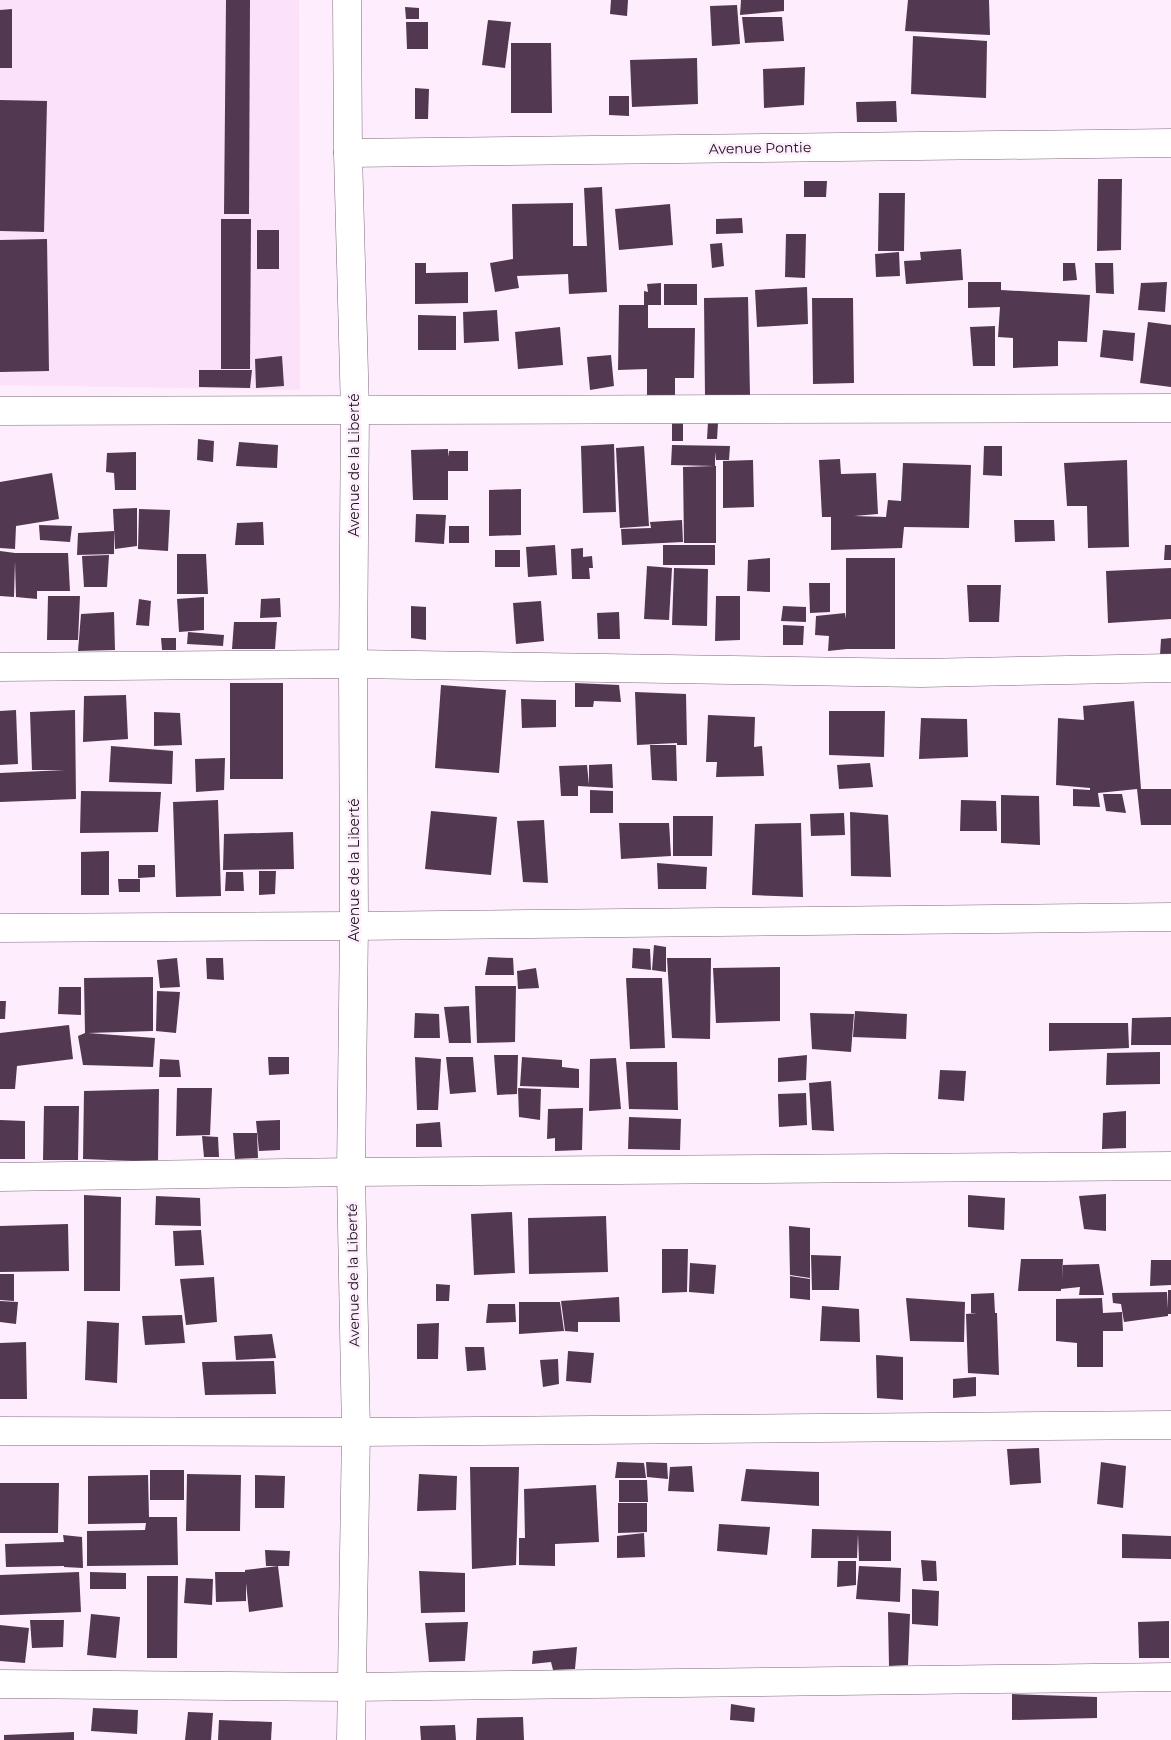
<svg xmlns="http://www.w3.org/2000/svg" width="1171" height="1740" viewBox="0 0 1171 1740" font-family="Montserrat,sans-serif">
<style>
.built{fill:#fce1fa}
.building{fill:#523850}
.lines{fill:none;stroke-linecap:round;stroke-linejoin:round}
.street-casing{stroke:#7e6b7c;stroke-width:29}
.secondary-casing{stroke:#7e6b7c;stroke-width:29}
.street{stroke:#fff;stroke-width:28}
.secondary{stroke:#fff;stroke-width:28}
.labels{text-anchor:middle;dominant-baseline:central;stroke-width:5;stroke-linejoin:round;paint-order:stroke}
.street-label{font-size:14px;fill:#171016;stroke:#feedfd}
</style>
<rect width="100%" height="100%" fill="#feedfd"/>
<!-- built -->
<path class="built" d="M0 0H299L300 390 0 385Z"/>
<!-- building -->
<g class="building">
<path d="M226 0H250L249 214H224Z"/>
<path d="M611 0H628L627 16 610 14Z"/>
<path d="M741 0H784V11L740 15Z"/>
<path d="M908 0H989L990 35 905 31Z"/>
<path d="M737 5 740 44 712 46 710 6Z"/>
<path d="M405 7 419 8V19H406Z"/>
<path d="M12 9V68H0V10Z"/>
<path d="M742 17H782L784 41 745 43Z"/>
<path d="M488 20 511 22 505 68 482 65Z"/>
<path d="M406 22H428V49H407Z"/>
<path d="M913 36 987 41 986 98 911 94Z"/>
<path d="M511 43H551L552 113H511Z"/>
<path d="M697 58 698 104 632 107 630 60Z"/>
<path d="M805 67 804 105 764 108 763 69Z"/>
<path d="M415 88 429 89 428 119H415Z"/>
<path d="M609 96H629V116L609 115Z"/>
<path d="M0 100 47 101 44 232 0 231Z"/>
<path d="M896 101 897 122H857L856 102Z"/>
<path d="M1098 179H1122L1121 250 1097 251Z"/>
<path d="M804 181H827L826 197H804Z"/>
<path d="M602 187 607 292 569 294 568 274 517 276 519 288 495 292 490 263 513 259 512 204 573 203V246H587L584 188Z"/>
<path d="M879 193H905L904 251H878Z"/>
<path d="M670 204 673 245 619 250 615 209Z"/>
<path d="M742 218 743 233 716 234V219Z"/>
<path d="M221 219H251L250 369H221Z"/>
<rect x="257" y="230" width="22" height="39"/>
<path d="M786 234H806L805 278 785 277Z"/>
<path d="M47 239 49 371 0 372V240Z"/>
<path d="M722 243 724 266 712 268 710 244Z"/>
<path d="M961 249 963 280 906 284 904 261 921 260 920 252Z"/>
<path d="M899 252 900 276 876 277 875 254Z"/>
<path d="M415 263H426V273L468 272V303L415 304Z"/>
<path d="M1063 263H1075L1077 280 1063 281Z"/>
<path d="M1095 263H1113L1114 294 1096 293Z"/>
<path d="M968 282H1001V290L1090 295 1087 342 1058 341V366L1013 368V338L998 337 1000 307 968 308Z"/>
<path d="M1167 282 1165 312 1138 310 1141 283Z"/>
<path d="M661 283V305H648V328H695L694 378H675V401H647V369L618 370 619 305H644V291L648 292 647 284Z"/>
<rect x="664" y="284" width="33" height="21"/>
<path d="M807 287 808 324 757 327 755 290Z"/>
<path d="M748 297 750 395 705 397 704 298Z"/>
<path d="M812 298H853L854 383 813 384Z"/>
<path d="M497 310 499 341 464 343 463 312Z"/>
<path d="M418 315 456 316V350H418Z"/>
<path d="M1148 322 1171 325V387L1140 383Z"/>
<path d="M995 326V366H973L970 327Z"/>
<path d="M560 327 563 365 518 369 515 332Z"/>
<path d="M1103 330 1135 333 1133 361 1100 357Z"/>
<path d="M611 355 614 386 590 390 587 357Z"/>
<path d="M282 356 284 386 256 388 255 359Z"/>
<path d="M199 370H252L250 388 199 387Z"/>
<path d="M708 422 718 423 717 439H707Z"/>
<rect x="672" y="423" width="11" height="18"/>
<path d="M198 439 214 441 213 462 197 460Z"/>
<path d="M239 442 278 445 277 468 236 466Z"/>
<path d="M614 444 616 512 583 513 581 446Z"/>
<path d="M672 445 730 446 729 460H716L715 452V466L671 465Z"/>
<path d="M644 446 649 526 620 528 616 448Z"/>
<path d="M984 446H1002V476L983 475Z"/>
<path d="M448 449V457L449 451H468V471H448V500H413L411 450Z"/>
<path d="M136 452V490H115L114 473 106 472 107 453Z"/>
<path d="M840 459 841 474 876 473 878 514 854 516 886 517 888 500 901 501 903 463 971 465 969 528 904 527 902 548 831 550V517H822L819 460Z"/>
<path d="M753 460 754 507 723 508V461Z"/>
<path d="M1127 460 1129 547 1088 548 1087 506H1067L1064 463Z"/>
<path d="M714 466H716V543H684L683 467Z"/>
<path d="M52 473 59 519 16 526 15 549 0 548V482Z"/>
<path d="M521 489V535L489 536V490Z"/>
<path d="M137 508V546L115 549 113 509Z"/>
<path d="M139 509 170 510 168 551 138 549Z"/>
<path d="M416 514 446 515 444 544 415 542Z"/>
<path d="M682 520 683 542 622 545 621 529 651 528 650 522Z"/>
<path d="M1014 520H1054L1055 541 1015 542Z"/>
<path d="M263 522 264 545H235L237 523Z"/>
<path d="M39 525 72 526 70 542 40 540Z"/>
<rect x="449" y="526" width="20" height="17"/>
<path d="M114 531V554L77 555 78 533Z"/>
<path d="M555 545 557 575 528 577 526 547Z"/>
<rect x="663" y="545" width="52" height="20"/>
<path d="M1165 545H1171V560H1164Z"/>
<path d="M583 548V557L592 556 593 568H589L590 579H572L571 549Z"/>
<rect x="495" y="550" width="25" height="17"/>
<path d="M0 551 15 553H68L70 591H37V599L16 597 15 561 14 597 0 596Z"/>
<path d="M177 554H206L208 594H177Z"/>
<path d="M109 555 107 587H84L82 556Z"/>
<path d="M770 558V592L747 591 748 560Z"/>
<path d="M846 558H895V649H847L828 651 829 636 815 635 816 616 845 613 846 619Z"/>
<path d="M647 566 672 568 669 620 644 619Z"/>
<path d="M674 568 708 569 707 626 672 625Z"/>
<path d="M1171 568V619L1108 623 1106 571Z"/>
<path d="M809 583H830V612L810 613Z"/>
<path d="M967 585H1001L999 622H969Z"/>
<path d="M48 596H80L78 640H47Z"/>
<path d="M716 596H740V640L715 641Z"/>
<path d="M204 597V630L179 632 177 599Z"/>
<path d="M280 598 281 617 260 618 261 599Z"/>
<path d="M139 599 151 601 149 626 136 625Z"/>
<path d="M541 601 544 641 516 644 513 603Z"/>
<path d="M411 606 426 607V640L411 638Z"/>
<path d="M783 606 806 607V622L781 621Z"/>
<path d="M114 612 115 650 78 651 81 614Z"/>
<path d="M619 612 620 639H598L597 613Z"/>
<path d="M234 622H277L275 649H232Z"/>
<path d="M783 625 804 626 803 645H783Z"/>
<path d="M188 632 224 635 223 646 187 644Z"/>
<path d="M161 638H176V650H162Z"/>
<path d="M1171 638V656L1160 655 1161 639Z"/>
<rect x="230" y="683" width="53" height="96"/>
<path d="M575 683 619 685 621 702 594 701 593 707H575Z"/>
<path d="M441 685 506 690 499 773 435 768Z"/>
<path d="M635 692 686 694 687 745H677V743L637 745Z"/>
<path d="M126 695 128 739 83 742 84 696Z"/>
<path d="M521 699 556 700V727L522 728Z"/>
<path d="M1134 701 1141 789H1171V825H1141L1137 789 1098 793 1100 807 1073 806V789L1090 790V788L1056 785 1058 718 1084 720 1083 706Z"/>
<path d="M16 710 18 764 0 765V711Z"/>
<path d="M75 710 76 799 0 802V773L65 770H32L30 712Z"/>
<path d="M829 711H885L884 757 829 755Z"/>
<path d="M154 712 180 713 182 745 154 746Z"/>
<path d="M708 715 755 717 754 747 762 746 764 776 716 777 717 762H706Z"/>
<path d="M921 718 967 719 968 757 919 759Z"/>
<path d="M650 745H676L677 781 652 780Z"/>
<path d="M111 746 173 751 172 784 109 782Z"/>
<path d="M225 758 224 790 196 792 195 759Z"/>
<path d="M870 763 873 787 839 789 837 765Z"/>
<path d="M612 764 613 788 578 786V796H561L559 766 587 765 589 785V765Z"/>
<path d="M590 790 613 791V813H590Z"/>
<path d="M81 791 161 792 158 832 80 833Z"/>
<path d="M1103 794H1122L1126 813 1106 811Z"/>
<path d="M1001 795 1039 796 1040 845 1001 843Z"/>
<path d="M218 800 221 896 176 897 173 802Z"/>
<path d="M961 800 996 801 997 831H960Z"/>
<path d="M431 811 497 817 491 875 425 869Z"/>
<path d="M850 812 888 815 891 877 851 876Z"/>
<path d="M844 813 845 835 811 836 810 814Z"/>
<path d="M673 816H713L712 856H673Z"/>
<path d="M544 820 548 883 523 882 517 821Z"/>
<path d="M619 823H669L671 856 621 859Z"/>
<path d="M801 823 803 897 752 895 755 824Z"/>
<path d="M293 832 294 869 223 870 224 834Z"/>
<path d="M109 851V895H81V852Z"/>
<path d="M657 863 707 867 706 889H658Z"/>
<path d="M138 865H155V877L138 878Z"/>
<path d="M259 871H276L275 894 259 895Z"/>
<path d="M226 872H243L244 891H225Z"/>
<path d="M118 879H140V892H119Z"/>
<path d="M654 945 666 947V972L652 970Z"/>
<path d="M633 948 650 949 651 970 632 968Z"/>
<path d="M488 957 513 958 514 975H485Z"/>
<path d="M177 958 180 987 160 988 157 960Z"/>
<path d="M206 958H223L224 980 207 979Z"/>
<path d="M667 958H711L710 1039 672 1038Z"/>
<path d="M780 967V1021L716 1023 713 968Z"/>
<path d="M536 968 539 988 518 989 517 971Z"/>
<path d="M153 977V1031L88 1033 155 1038 153 1067 83 1065 78 1036 85 1033 84 978Z"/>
<path d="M626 978H662L665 1048 630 1049Z"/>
<path d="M475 986H516L515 1042 477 1043Z"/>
<path d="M59 987H81V1015L58 1014Z"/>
<path d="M157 991 180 992 176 1033 156 1031Z"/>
<path d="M0 1001H6L5 1019H0Z"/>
<path d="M469 1006 471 1043H449L444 1007Z"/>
<path d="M855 1011 907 1014 906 1039 853 1037Z"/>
<path d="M415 1013 439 1014 440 1038H414Z"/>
<path d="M810 1013 854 1014 851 1052 812 1049Z"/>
<path d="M1171 1017V1045H1131L1132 1018Z"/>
<path d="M1049 1023H1128L1129 1048 1049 1051Z"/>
<path d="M69 1025 73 1059 17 1066 15 1089H0V1033Z"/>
<path d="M1160 1052V1084L1106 1085 1107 1053Z"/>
<path d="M494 1055H518L517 1094 497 1095Z"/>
<path d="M807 1055 806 1080 778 1082V1058Z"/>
<path d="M268 1057H289V1074L269 1075Z"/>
<path d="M415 1057 441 1059 438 1110H417Z"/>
<path d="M446 1057H473L476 1092 450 1094Z"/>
<path d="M522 1057 562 1060V1067L579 1069V1088L520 1086Z"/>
<path d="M616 1058 621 1109 589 1111 590 1059Z"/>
<path d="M160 1059 179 1060 181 1077H159Z"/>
<path d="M626 1062H677L678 1110 629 1109Z"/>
<path d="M940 1070 966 1071 964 1101 938 1099Z"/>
<path d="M831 1081 834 1131 812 1130 809 1083Z"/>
<path d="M177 1088H212L210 1135 176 1136Z"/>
<path d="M518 1088 541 1089 540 1120 519 1117Z"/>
<path d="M159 1089 158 1162 83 1159 84 1091Z"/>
<path d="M806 1093 807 1125 779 1127 778 1094Z"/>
<path d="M44 1106H79L78 1160H43Z"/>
<path d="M583 1108 582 1150 555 1151V1138L547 1139 548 1109Z"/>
<path d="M1126 1111V1148L1102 1149 1103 1113Z"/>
<path d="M629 1117 681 1119 680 1150 628 1149Z"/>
<path d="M0 1120 25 1121V1159H0Z"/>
<path d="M280 1120V1150L259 1151 256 1121Z"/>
<path d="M440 1122 442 1147H416V1124Z"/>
<path d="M233 1133H257L258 1158 235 1159Z"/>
<path d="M202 1136 218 1137 219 1157H204Z"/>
<path d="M1106 1194V1231L1084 1229 1079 1196Z"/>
<path d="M84 1195 121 1197 120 1291H84Z"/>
<path d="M968 1195 1005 1198 1004 1230 968 1227Z"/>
<path d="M156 1196 200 1198 201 1226 155 1225Z"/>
<path d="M512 1212 515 1273 474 1275 471 1214Z"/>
<path d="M606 1216 608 1272 529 1274 528 1218Z"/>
<path d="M68 1224 69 1271 0 1272V1226Z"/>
<path d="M789 1226 810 1228V1278L790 1275Z"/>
<path d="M201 1230 204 1265 175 1266 173 1231Z"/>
<path d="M662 1249H688L687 1292 662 1293Z"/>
<path d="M811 1255 841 1256 839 1290H812Z"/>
<path d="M1021 1259H1063L1062 1280 1063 1265 1099 1264 1104 1295H1079L1080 1287 1061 1289V1291H1018Z"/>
<path d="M1151 1260H1171V1285L1150 1286Z"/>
<path d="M690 1263 716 1265 714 1294 689 1292Z"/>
<path d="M0 1274H14V1301L0 1300Z"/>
<path d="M790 1276 810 1279V1300L790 1298Z"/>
<path d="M214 1277 217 1322 186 1325 180 1279Z"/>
<path d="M436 1284 450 1285 449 1301H436Z"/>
<path d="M1168 1290H1171V1314H1168V1316L1124 1322 1121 1304 1113 1303 1112 1293 1167 1292 1168 1309Z"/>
<path d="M994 1293 995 1313H997L999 1375 968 1373 966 1314 977 1313H971V1294Z"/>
<path d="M619 1297 620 1322H578V1332L565 1331 561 1301Z"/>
<path d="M906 1298 965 1302 964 1342 910 1341Z"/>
<path d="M1102 1298 1103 1313 1122 1312 1123 1331H1103V1367H1077V1343L1056 1341V1299Z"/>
<path d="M0 1301 18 1302 16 1324 0 1322Z"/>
<path d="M519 1302H560L564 1331 519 1334Z"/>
<path d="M488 1304H515L516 1322 486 1323Z"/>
<path d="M822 1306 859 1309 860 1342 820 1341Z"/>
<path d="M182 1315 185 1343 145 1345 142 1316Z"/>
<path d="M87 1321 119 1323 117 1383 85 1380Z"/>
<path d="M439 1323 438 1359H417V1324Z"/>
<path d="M272 1334 276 1358 236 1360 234 1336Z"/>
<path d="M26 1342 27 1399H0V1343Z"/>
<path d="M465 1347H484L486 1370 467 1371Z"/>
<path d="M568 1351 594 1353 591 1383 566 1381Z"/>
<path d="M876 1355 903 1357V1400L877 1398Z"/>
<path d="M558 1359 559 1384 543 1387 540 1360Z"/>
<path d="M274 1361 276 1394 205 1395 202 1362Z"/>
<path d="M976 1377V1396L953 1398V1379Z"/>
<path d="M1039 1448 1041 1483 1010 1485 1007 1449Z"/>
<path d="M617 1462 644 1463 646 1478H615Z"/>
<path d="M646 1462 667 1463 668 1479 647 1477Z"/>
<path d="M1101 1462 1126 1466 1123 1508 1097 1504Z"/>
<path d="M692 1466 694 1492 668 1491 670 1467Z"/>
<path d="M470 1467H519L516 1565 472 1569Z"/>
<path d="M746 1469 819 1472V1506L741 1501Z"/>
<rect x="150" y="1470" width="34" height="30"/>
<path d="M187 1474 241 1475 240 1531H186Z"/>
<path d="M419 1474 457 1476 456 1510 417 1511Z"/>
<path d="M148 1475 149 1517H177L178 1565 87 1566V1531L145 1530 146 1523 88 1524V1476Z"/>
<path d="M255 1475 285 1476 284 1508H255Z"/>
<path d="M619 1480H647L648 1502H619Z"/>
<path d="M0 1483H59L58 1533H0Z"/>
<path d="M596 1485 599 1542 555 1544V1566L519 1565V1538H525L524 1489Z"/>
<path d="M618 1503H647V1532L618 1533Z"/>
<path d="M719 1524 770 1527 767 1555 717 1551Z"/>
<path d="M812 1529 891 1531V1561H859L858 1534 857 1558H811Z"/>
<path d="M644 1533 645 1557 617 1558V1536Z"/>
<path d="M1122 1534 1171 1536V1559L1122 1558Z"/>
<path d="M63 1535 82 1537 83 1568 64 1567V1560V1566L6 1567 5 1544 64 1542Z"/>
<path d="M265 1550 290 1551 289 1566H266Z"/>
<path d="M921 1560 936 1561 937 1581H923Z"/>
<path d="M838 1561H856V1585L837 1587Z"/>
<path d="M278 1566 283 1607 249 1612 246 1583V1601L216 1602 215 1572H245V1570Z"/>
<path d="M859 1566 901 1568 900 1602 856 1599Z"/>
<path d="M419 1571 465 1573V1612L421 1613Z"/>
<path d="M79 1572 81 1612 0 1615V1575Z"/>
<path d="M90 1572 126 1573V1589H90Z"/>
<path d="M147 1576H178L177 1658H147Z"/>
<path d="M186 1578 213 1579 212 1605 184 1603Z"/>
<path d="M912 1589 939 1591 938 1626 912 1624Z"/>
<path d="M888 1612 910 1614 908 1665 889 1666Z"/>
<path d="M91 1614 120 1617 116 1658 87 1655Z"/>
<path d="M30 1620H64L63 1647 32 1648Z"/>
<path d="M1169 1621V1658H1139L1138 1622Z"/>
<path d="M468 1622 465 1661 429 1662 425 1623Z"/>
<path d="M0 1625 29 1628 25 1663 0 1661Z"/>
<path d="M577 1647 575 1669 553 1670 551 1662 532 1664 533 1651Z"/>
<path d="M1012 1694 1097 1697V1718L1012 1720Z"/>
<path d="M731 1704 755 1708 754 1722 730 1720Z"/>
<path d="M93 1708 138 1710 137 1734 91 1731Z"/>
<path d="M188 1712 213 1713 211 1740H185Z"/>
<path d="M523 1717 524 1740H476L477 1718Z"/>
<path d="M219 1720 272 1722 271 1740H218Z"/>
<path d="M455 1725 456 1740H421L420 1726Z"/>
<path d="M74 1732V1740H4V1735Z"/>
</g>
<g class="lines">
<!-- street casing -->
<g class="street-casing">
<g id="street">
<path d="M348 153 1171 143"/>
<path d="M0 411 1171 408"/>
<path d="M0 667 353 664 921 673 1171 668"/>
<path d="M0 928 354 926 1171 917"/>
<path d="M0 1177 351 1172 1171 1166"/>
<path d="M0 1431 356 1432 1171 1425"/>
<path d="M0 1684 351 1687 1171 1677"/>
</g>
</g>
<!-- secondary casing -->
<g class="secondary-casing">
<path id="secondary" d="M347 0 348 153 355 411 353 664 354 926 351 1172 356 1432 351 1740"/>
</g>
<!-- street -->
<use href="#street" class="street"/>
<!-- secondary -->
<use href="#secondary" class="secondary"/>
</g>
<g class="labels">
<!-- street labels -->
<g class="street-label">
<text transform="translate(760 148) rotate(-1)">Avenue Pontie</text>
<text transform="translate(354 465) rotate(-90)">Avenue de la Liberté</text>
<text transform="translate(354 870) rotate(-90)">Avenue de la Liberté</text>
<text transform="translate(353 1275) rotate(-91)">Avenue de la Liberté</text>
</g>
</g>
</svg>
